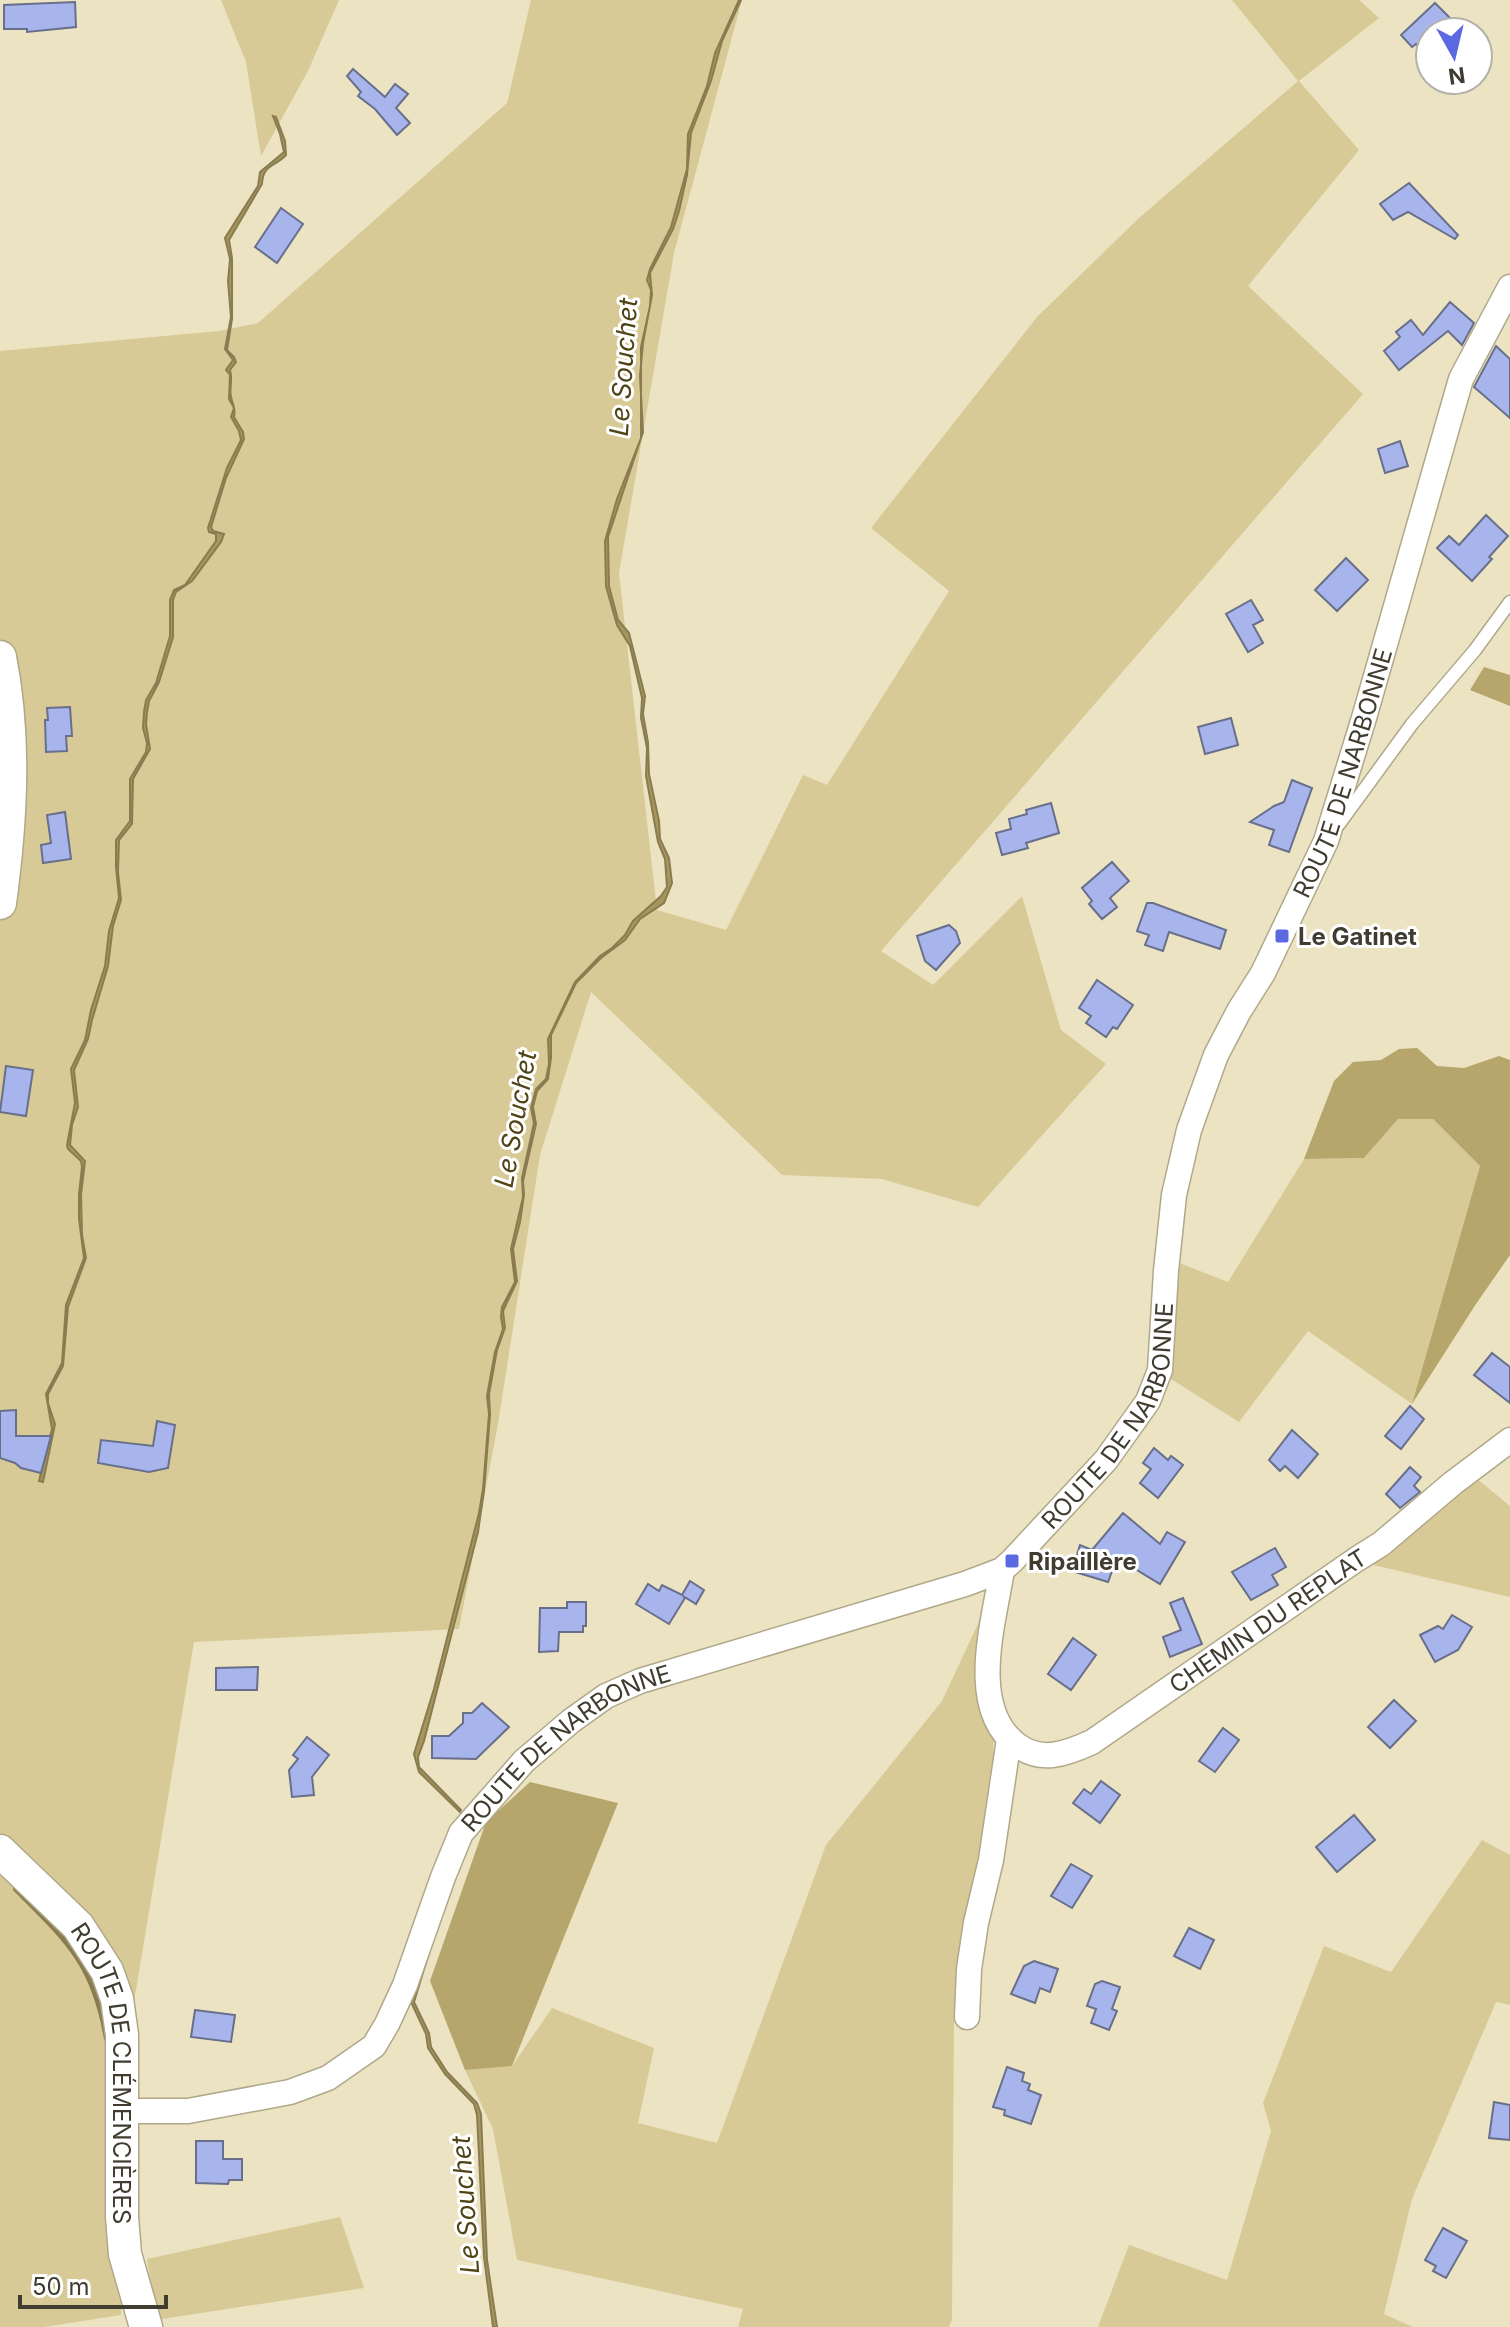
<svg xmlns="http://www.w3.org/2000/svg" width="1510" height="2327" viewBox="0 0 1510 2327" font-family="Inter,sans-serif">
<style>
.green{fill:#d8ca96}
.forest{fill:#b6a66b}
.water{fill:#a7975d;stroke:#887c50;stroke-width:2}
.lines{fill:none;stroke-linecap:round;stroke-linejoin:round}
.stream{stroke:#887c50;stroke-width:6}
.building{fill:#a8b5ec;stroke:#686f8a;stroke-width:2}
.lane-casing{stroke:#b0a889;stroke-width:15}
.street-casing{stroke:#b0a889;stroke-width:27}
.secondary-casing{stroke:#b0a889;stroke-width:35}
.lane{stroke:#fff;stroke-width:12}
.street{stroke:#fff;stroke-width:24}
.secondary{stroke:#fff;stroke-width:32}
.poi-dot{fill:#5b6ae1;stroke:#fff;stroke-width:3}
.labels{text-anchor:middle;dominant-baseline:central;stroke-width:6;stroke-linejoin:round;paint-order:stroke}
.street-label{font-size:24px;fill:#403d30;stroke:#fff}
.poi-label{font-size:24px;font-weight:bold;fill:#403d30;stroke:#fff;text-anchor:start}
.water-label{font-size:26px;font-style:italic;fill:#504416;stroke:#fff}
</style>
<rect width="100%" height="100%" fill="#ece3c3"/>
<!-- green -->
<g class="green">
<path d="M221 0H339L308 71 261 156 246 62Z"/>
<path d="M531 0H742L674 253 619 573 657 910 726 930 803 775 827 785 949 591 871 528 1037 317 1139 218 1298 81 1232 0H1359L1379 18 1299 81 1359 150 1248 286 1363 394 881 951 933 985 1022 896 1061 1030 1106 1064 978 1207 882 1179 782 1175 591 992 540 1155 498 1424 459 1629 194 1642 135 1996 121 2315 44 2327H0V351L219 331 258 323 507 103Z"/>
<path d="M1398 1119H1433L1480 1166 1412 1404 1308 1331 1239 1422 1152 1367 1159 1255 1228 1282 1304 1159 1364 1158Z"/>
<path d="M1471 1474 1510 1506V1597L1369 1564Z"/>
<path d="M997 1583 993 1767 954 2014 952 2320 949 2327H738L743 2309 517 2260 493 2129 465 2070 512 2066 552 2008 654 2048 638 2123 717 2143 826 1845 942 1701Z"/>
<path d="M1482 1840 1510 1855V2005L1496 2002 1412 2199 1384 2314 1413 2327H1098L1129 2245 1227 2280 1271 2131 1263 2103 1324 1946 1391 1972Z"/>
<path d="M340 2217 364 2288 156 2320 147 2259Z"/>
</g>
<!-- forest -->
<g class="forest">
<path d="M1484 667 1510 675V706L1470 690Z"/>
<path d="M1417 1048 1437 1066 1464 1068 1499 1056 1510 1060V1255L1476 1304 1412 1404 1480 1166 1433 1119H1398L1364 1158 1304 1159 1334 1081 1353 1062 1381 1060 1399 1049Z"/>
<path d="M530 1782 618 1803 512 2066 465 2070 430 1981 486 1822Z"/>
</g>
<!-- water -->
<g class="water">
<path d="M739 0H741L722 41 711 81 691 133 687 175 679 211 673 229 650 273 652 295 643 343 640 376 643 432 608 537 609 586 618 620 629 633 645 696 643 714 648 742 649 774 659 821 660 839 669 858 672 883 664 903 640 919 625 940 601 958 576 983 551 1035V1058L548 1079 537 1091 533 1107 536 1124 523 1181 524 1195 520 1222 513 1249 517 1281 503 1311 505 1328 497 1350 489 1394 490 1415 484 1491 478 1532 424 1741 418 1757 419 1767 461 1810 460 1812 419 1772 414 1754 434 1689 479 1513 483 1489 489 1414 487 1396 495 1352 503 1329 501 1317 502 1307 515 1282 511 1249 523 1197 522 1178 534 1123 531 1108 536 1089 546 1079 549 1064 548 1039 575 982 600 956 612 948 625 935 633 921 661 896 667 887 665 859 658 842 646 776 647 748 641 718 642 698 630 646 617 625 606 586 605 541 617 499 641 438V347L650 306 651 290 647 280 650 269 671 227 687 169 688 134 707 86 715 53Z"/>
<path d="M273 116 276 117 285 141 286 155C275 167 263 164 262 184L229 240 232 258V319L227 350 234 357 236 362 230 370C233 379 229 388 231 397 233 406 236 407 234 417L243 432 244 439 226 478 211 527 213 531 224 534 221 542 192 581 176 592 173 600V637L159 682 149 701 147 712 146 724 150 749 133 779 132 824 119 840 118 872 121 900 113 926 108 966 92 1020 88 1039 74 1070 78 1107 72 1125 70 1145 85 1161 81 1195 82 1235 86 1258 68 1307 63 1366 48 1394V1403L55 1424 43 1482 39 1481 52 1429 46 1394 62 1363 66 1305 84 1258 79 1219V1194L82 1167 81 1161 68 1149 67 1145 75 1103 71 1069 85 1040 91 1010 105 966 109 931 119 898 116 867V840L130 821V779L146 752 147 743 143 728 144 712 146 700 156 683 170 636V600L174 590 185 585 216 541V534L209 532 208 528 227 468 241 440 239 431 231 417 234 408 229 399 230 375 226 370 233 360 225 349 231 317 228 281 230 259 225 238 258 186 260 172 284 152 280 134Z"/>
<path d="M443 1907 414 2002 429 2033 431 2047 447 2072 477 2103 481 2114 487 2260 497 2327H493L484 2257 477 2115 474 2104 445 2074 428 2048 426 2034 411 2002Z"/>
</g>
<g class="lines">
<!-- stream -->
<path class="stream" d="M16 1889C67 1940 94 1963 107 2039"/>
</g>
<!-- building -->
<g class="building">
<path d="M75 2 76 27 27 32V29H4V5Z"/>
<path d="M1435 3 1464 32H1430V57L1416 44 1412 47 1401 35Z"/>
<path d="M353 69 385 97 395 84 408 94 396 108 410 123 397 135 375 109 358 96 361 92 347 76Z"/>
<path d="M1409 183 1458 235 1455 239 1408 212 1393 220 1380 204Z"/>
<path d="M281 208 303 224 277 263 255 247Z"/>
<path d="M1450 302 1474 323 1462 345 1448 331 1399 370 1384 351 1400 337 1396 332 1411 320 1423 335Z"/>
<path d="M1496 346 1510 359V418L1474 387Z"/>
<path d="M1400 441 1408 466 1385 473 1378 449Z"/>
<path d="M1486 515 1508 536 1489 557 1492 559 1472 581 1437 548 1449 536 1459 545Z"/>
<path d="M1346 558 1368 580 1337 611 1315 590Z"/>
<path d="M1251 600 1263 620 1253 625 1263 643 1248 652 1226 614Z"/>
<path d="M70 707 72 736H66L67 751 46 752 45 720H48L47 708Z"/>
<path d="M1231 718 1238 745 1205 754 1198 727Z"/>
<path d="M1292 780 1312 788 1289 852 1269 845 1274 830 1250 822 1274 806 1284 802Z"/>
<path d="M1051 803 1059 833 1026 843 1028 848 1002 855 996 833 1011 829 1009 819 1027 814 1026 810Z"/>
<path d="M65 812 71 859 43 863 41 845 51 843 47 815Z"/>
<path d="M1112 862 1129 881 1110 898 1117 907 1102 919 1089 904 1092 901 1082 888Z"/>
<path d="M1147 903H1153L1226 930 1220 949 1169 932 1163 951 1145 945 1149 935 1137 931Z"/>
<path d="M949 925 956 931 960 943 936 970 925 961 917 936Z"/>
<path d="M1097 980 1133 1005 1117 1029 1113 1027 1106 1037 1086 1023 1091 1016 1079 1008Z"/>
<path d="M6 1066 33 1070 26 1116 0 1112Z"/>
<path d="M1492 1353 1510 1367V1403L1474 1375Z"/>
<path d="M1410 1406 1424 1419 1401 1449 1385 1436Z"/>
<path d="M16 1410V1436H51L41 1473 21 1468 15 1463 0 1458V1411Z"/>
<path d="M157 1421 175 1425 168 1468 149 1472 98 1463 101 1440 153 1446Z"/>
<path d="M1292 1430 1318 1454 1298 1478 1285 1466 1280 1471 1269 1460Z"/>
<path d="M1154 1448 1168 1460 1171 1456 1183 1465 1158 1498 1140 1483 1151 1469 1143 1463Z"/>
<path d="M1410 1467 1421 1477 1414 1486 1420 1492 1400 1508 1386 1494Z"/>
<path d="M1123 1513 1160 1544 1167 1532 1185 1542 1160 1584 1117 1558 1108 1582 1072 1571 1080 1545 1092 1550Z"/>
<path d="M1275 1548 1286 1567 1272 1575 1278 1585 1251 1600 1232 1572Z"/>
<path d="M690 1581 704 1590 696 1604 683 1596 685 1598 669 1624 636 1604 648 1584 659 1591 662 1585 682 1595Z"/>
<path d="M1183 1598 1202 1644 1170 1657 1163 1637 1181 1630 1170 1603Z"/>
<path d="M567 1602H586V1626H583V1632H559L558 1651 539 1652 540 1608H567Z"/>
<path d="M1452 1615 1472 1627 1458 1650 1435 1662 1420 1635 1438 1626 1443 1629Z"/>
<path d="M1073 1638 1096 1655 1071 1690 1048 1674Z"/>
<path d="M258 1667 257 1690H216V1668Z"/>
<path d="M1394 1700 1416 1721 1390 1748 1368 1727Z"/>
<path d="M482 1703 509 1727 476 1759 432 1758V1736H449L463 1723V1713H472Z"/>
<path d="M1223 1728 1239 1740 1215 1772 1199 1761Z"/>
<path d="M307 1737 329 1755 312 1777 314 1795 292 1797 289 1770 298 1759 293 1755Z"/>
<path d="M1101 1781 1120 1795 1100 1823 1073 1803 1084 1789 1091 1794Z"/>
<path d="M1354 1815 1375 1840 1337 1872 1316 1847Z"/>
<path d="M1071 1864 1092 1876 1072 1908 1051 1896Z"/>
<path d="M1189 1928 1214 1940 1200 1969 1174 1956Z"/>
<path d="M1034 1961 1058 1969 1050 1992 1040 1988 1035 2003 1011 1994 1024 1966Z"/>
<path d="M1102 1981 1120 1987 1112 2009 1117 2011 1109 2030 1091 2023 1096 2009 1087 2006 1095 1984Z"/>
<path d="M195 2010 235 2015 231 2042 191 2037Z"/>
<path d="M1007 2067 1024 2073 1022 2081 1030 2084 1028 2090 1041 2095 1031 2124 1004 2115 1005 2110 993 2107Z"/>
<path d="M1494 2102 1510 2105V2140L1489 2138Z"/>
<path d="M196 2141H223V2159H242V2180H229L228 2184 196 2183Z"/>
<path d="M1443 2228 1467 2241 1446 2278 1433 2271 1436 2266 1425 2260Z"/>
</g>
<g class="lines">
<!-- lane casing -->
<g class="lane-casing">
<path id="lane" d="M1339 824 1412 724 1475 650 1510 602"/>
</g>
<!-- street casing -->
<g class="street-casing">
<g id="street">
<path id="s1" d="M1002 1570C994 1622 967 1708 1017 1745 1041 1763 1066 1754 1092 1742L1357 1559 1381 1544 1453 1483 1510 1440"/>
<path d="M967 2017 969 1969 976 1923 991 1860 1009 1739"/>
<path id="s2" d="M123 2111H188L290 2092 328 2078 374 2046 387 2024 405 1985 443 1877 461 1833 524 1761 571 1721 606 1696 640 1681 965 1584 1002 1570 1012 1561 1106 1460 1148 1401 1160 1370 1166 1271 1174 1195 1189 1130 1216 1055 1239 1011 1263 973 1326 841 1364 718 1461 379 1510 287"/>
</g>
</g>
<!-- secondary casing -->
<g class="secondary-casing">
<g id="secondary">
<path d="M0 657C16 738 11 822 0 903"/>
<path id="s3" d="M0 1851 78 1926 107 1971 117 1999 122 2035V2217L125 2254 146 2327"/>
</g>
</g>
<!-- lane -->
<use href="#lane" class="lane"/>
<!-- street -->
<use href="#street" class="street"/>
<!-- secondary -->
<use href="#secondary" class="secondary"/>
</g>
<!-- markers -->
<g class="poi-dot">
<rect x="1274" y="928" width="16" height="16" rx="4"/>
<rect x="1004" y="1553" width="16" height="16" rx="4"/>
</g>
<g class="labels">
<!-- street labels -->
<g class="street-label">
<text stroke="none"><textPath href="#s2" startOffset="2002">ROUTE DE NARBONNE</textPath></text>
<text stroke="none"><textPath href="#s2" startOffset="1306">ROUTE DE NARBONNE</textPath></text>
<text stroke="none"><textPath href="#s1" startOffset="478">CHEMIN DU REPLAT</textPath></text>
<text stroke="none"><textPath href="#s2" startOffset="634">ROUTE DE NARBONNE</textPath></text>
<text stroke="none"><textPath href="#s3" startOffset="262">ROUTE DE CLÉMENCIÈRES</textPath></text>
</g>
<!-- poi labels -->
<g class="poi-label">
<text x="1298" y="936">Le Gatinet</text>
<text x="1028" y="1561">Ripaillère</text>
</g>
<!-- water labels -->
<g class="water-label">
<text transform="translate(623 367) rotate(-86)">Le Souchet</text>
<text transform="translate(515 1119) rotate(-80)">Le Souchet</text>
<text transform="translate(465 2205) rotate(-94)">Le Souchet</text>
</g>
</g>
<!-- north arrow -->
<g transform="translate(1454 56) rotate(172)"><circle r="38" fill="#ffffff" stroke="#b3b1ac" stroke-width="2"/>
<path d="M0-6L14 30L0 20L-14 30Z" fill="#5b6ae1"/>
<text y="-12" font-size="22" font-weight="bold" text-anchor="middle" fill="#403d30">N</text>
</g>
<!-- scale -->
<path d="M20 2295v12h146v-12" fill="none" stroke="#403d30" stroke-width="4"/>
<text x="32" y="2295" font-size="24" fill="#403d30" stroke="#ffffff" stroke-width="6" paint-order="stroke">50 m</text>
</svg>
